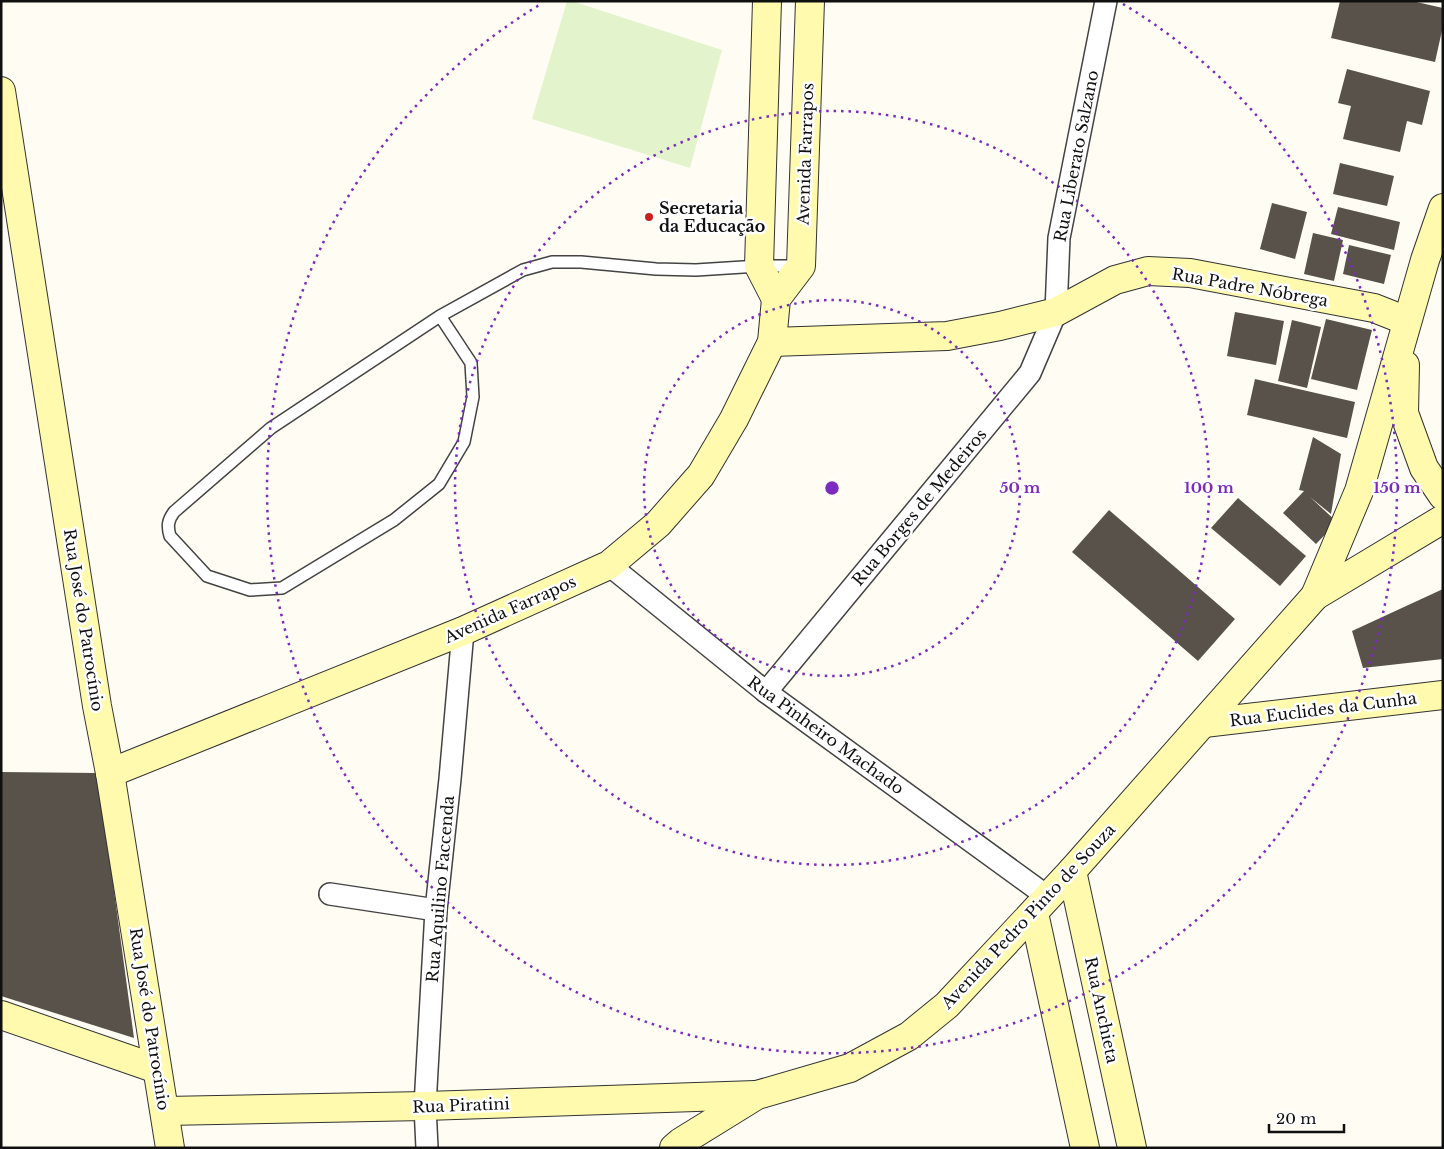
<svg xmlns="http://www.w3.org/2000/svg" width="1444" height="1149" viewBox="0 0 1444 1149" font-family="'Libre Baskerville',serif">
<style>
.pitch{fill:#e3f3cc}
.building{fill:#59524b}
.lines{fill:none;stroke-linecap:round;stroke-linejoin:round}
.lane-casing{stroke:#434343;stroke-width:14}
.street-casing{stroke:#434343;stroke-width:24}
.secondary-casing{stroke:#323232;stroke-width:30}
.lane{stroke:#fff;stroke-width:11}
.street{stroke:#fff;stroke-width:21}
.secondary{stroke:#fffaae;stroke-width:28}
.ring{fill:none;stroke:#7b2cbf;stroke-width:2.5;stroke-dasharray:2.5 5}
.poi-dot{fill:#ca1f1e;stroke:#fff;stroke-width:2}
.labels{text-anchor:middle;dominant-baseline:central;stroke-width:5;stroke-linejoin:round;paint-order:stroke}
.street-label{font-size:16px;fill:#101010;stroke:#fff}
.poi-label{font-size:16px;font-weight:bold;fill:#101010;stroke:#fff;text-anchor:start}
.centre{fill:#7b2cbf;stroke:#fff;stroke-width:2.5}
.ring-label{font-size:15px;text-anchor:middle;font-weight:bold;fill:#7b2cbf;stroke:#fff;stroke-width:5;stroke-linejoin:round;paint-order:stroke}
</style>
<rect width="100%" height="100%" fill="#fffdf3"/>
<!-- pitch -->
<path class="pitch" d="M567 1H572L722 50 690 168 532 119Z"/>
<!-- building -->
<g class="building">
<path d="M1340 1H1412L1443 8V26L1435 62 1331 38Z"/>
<path d="M1347 69 1430 91 1422 125 1407 121 1400 152 1343 139 1351 106 1338 103Z"/>
<path d="M1340 163 1394 176 1387 206 1333 194Z"/>
<path d="M1272 203 1307 212 1295 259 1260 249Z"/>
<path d="M1338 207 1400 222 1394 250 1331 234Z"/>
<path d="M1313 233 1343 240 1334 281 1304 274Z"/>
<path d="M1349 245 1391 255 1384 284 1343 274Z"/>
<path d="M1235 312 1284 321 1276 365 1227 356Z"/>
<path d="M1326 319 1372 330 1357 390 1311 379Z"/>
<path d="M1292 320 1321 327 1307 388 1278 381Z"/>
<path d="M1255 379 1355 402 1347 438 1247 415Z"/>
<path d="M1313 437 1341 454 1331 514 1310 497 1337 522 1316 544 1283 513 1304 491 1299 490Z"/>
<path d="M1238 498 1306 556 1280 586 1211 528Z"/>
<path d="M1109 510 1235 619 1198 661 1072 552Z"/>
<path d="M1443 589V659L1363 668 1352 631Z"/>
<path d="M1 772 98 773 134 1038 1 996Z"/>
</g>
<g class="lines">
<!-- lane casing -->
<g class="lane-casing">
<path id="lane" d="M440 316 471 363 473 397 464 442 439 484 394 520 282 588 250 590 207 576 170 536C167 526 168 520 174 512L271 428 440 316 523 270 552 262H581L656 269 696 270 759 266H798"/>
</g>
<!-- street casing -->
<g class="street-casing">
<g id="street">
<path d="M609 565 766 692 1048 897"/>
<path d="M766 692 1030 373 1056 312 1059 238 1106 1"/>
<path d="M330 894 436 910"/>
<path d="M427 1148 425 1106 436 910 450 779 463 631"/>
</g>
</g>
<!-- secondary casing -->
<g class="secondary-casing">
<g id="secondary">
<path d="M767 1 759 266 776 299"/>
<path d="M1 91 97 706 110 773 170 1148"/>
<path d="M772 342 947 336 1000 326 1056 312 1115 280 1148 271 1190 273 1374 308 1407 321"/>
<path d="M1405 365 1404 413 1424 468 1443 496"/>
<path d="M1315 596 1359 491 1425 260 1443 208"/>
<path d="M1204 723 1443 695"/>
<path d="M110 773 463 631 609 565 658 524 701 475 734 419 772 342 776 299 801 266 810 1"/>
<path d="M1072 871 1132 1148"/>
<path d="M1034 913 1085 1148"/>
<path d="M1 1015 157 1069"/>
<path d="M165 1111 425 1106 756 1095"/>
<path d="M674 1148 681 1142 757 1095 850 1068 909 1036 947 1005 1072 871 1315 596 1443 519"/>
</g>
</g>
<!-- lane -->
<use href="#lane" class="lane"/>
<!-- street -->
<use href="#street" class="street"/>
<!-- secondary -->
<use href="#secondary" class="secondary"/>
</g>
<!-- distance rings -->
<g class="ring">
<circle cx="832" cy="488" r="188"/>
<circle cx="832" cy="488" r="377"/>
<path d="M1123 4A565 565 0 1 1 541 4"/>
</g>
<!-- markers -->
<circle class="poi-dot" cx="649" cy="217" r="5"/>
<g class="labels">
<!-- street labels -->
<g class="street-label">
<text transform="translate(805 154) rotate(-88)">Avenida Farrapos</text>
<text transform="translate(1076 156) rotate(-79)">Rua Liberato Salzano</text>
<text transform="translate(1250 287) rotate(10)">Rua Padre Nóbrega</text>
<text transform="translate(919 507) rotate(-50)">Rua Borges de Medeiros</text>
<text transform="translate(510 609) rotate(-24)">Avenida Farrapos</text>
<text transform="translate(84 620) rotate(81)">Rua José do Patrocínio</text>
<text transform="translate(1323 709) rotate(-7)">Rua Euclides da Cunha</text>
<text transform="translate(826 735) rotate(36)">Rua Pinheiro Machado</text>
<text transform="translate(440 889) rotate(-85)">Rua Aquilino Faccenda</text>
<text transform="translate(1028 916) rotate(-47)">Avenida Pedro Pinto de Souza</text>
<text transform="translate(1102 1010) rotate(78)">Rua Anchieta</text>
<text transform="translate(150 1019) rotate(81)">Rua José do Patrocínio</text>
<text transform="translate(461 1105) rotate(-2)">Rua Piratini</text>
</g>
<!-- poi labels -->
<g class="poi-label">
<text x="659" y="208">Secretaria<tspan x="659" dy="18">da Educação</tspan></text>
</g>
</g>
<circle cx="832" cy="488" r="8" class="centre"/>
<g class="ring-label">
<text x="1020" y="493">50 m</text>
<text x="1209" y="493">100 m</text>
<text x="1397" y="493">150 m</text>
</g>
<!-- border -->
<rect width="1444" height="1149" fill="none" stroke="#101010" stroke-width="5"/>
<!-- scale -->
<path d="M1269 1124v8h75v-8" fill="none" stroke="#101010" stroke-width="2.5"/>
<text x="1276" y="1124" font-size="15" fill="#101010" stroke="#ffffff" stroke-width="4" paint-order="stroke">20 m</text>
</svg>
